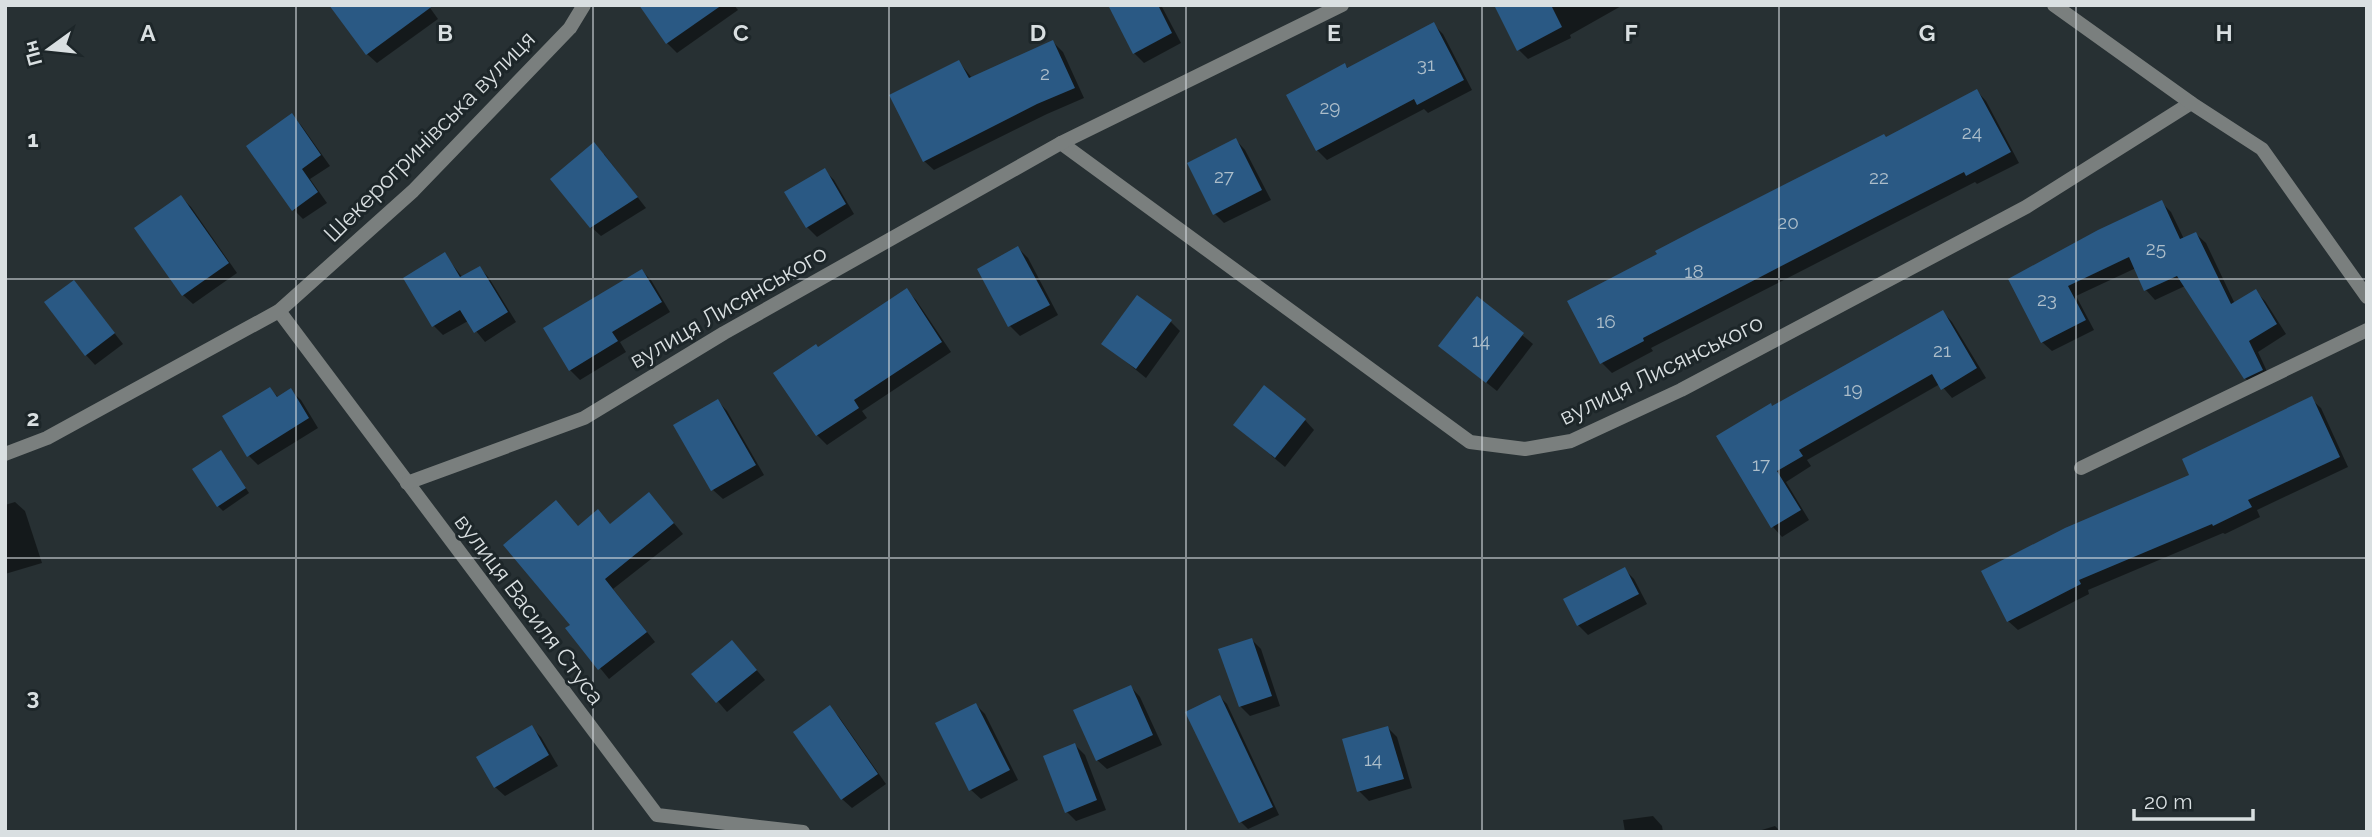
<svg xmlns="http://www.w3.org/2000/svg" width="2372" height="837" viewBox="0 0 2372 837" font-family="Raleway,sans-serif">
<style>
.shadow{fill:#0007}
.building{fill:#2a5984}
.lines{fill:none;stroke-linecap:round;stroke-linejoin:round}
.minor{stroke:#7a7f7e;stroke-width:14}
.tertiary{stroke:#7a7f7e;stroke-width:14}
.grid{fill:none;stroke:#d9dfe1;stroke-width:2;stroke-opacity:0.55}
.labels{text-anchor:middle;dominant-baseline:central;stroke-width:6;stroke-linejoin:round;paint-order:stroke}
.number-label{font-size:19px;fill:#adbeca}
.street-label{font-size:23px;fill:#d9dfe1;stroke:#1d2629}
.grid-label{font-size:23px;text-anchor:middle;font-weight:bold;fill:#d9dfe1;stroke:#1d2629;stroke-width:6;stroke-linejoin:round;paint-order:stroke}
</style>
<rect width="100%" height="100%" fill="#273033"/>
<!-- shadow -->
<g class="shadow">
<path d="M428 5 438 19 377 63 367 54Z"/>
<path d="M641 5H734L738 10 677 53 667 43Z"/>
<path d="M1118 5H1161L1181 43 1144 63 1134 53Z"/>
<path d="M1496 5H1623L1570 35 1571 38 1528 59 1519 50Z"/>
<path d="M1434 25 1443 34 1472 90 1428 113 1424 109 1327 160 1317 150 1345 65 1349 69Z"/>
<path d="M1053 42 1063 52 1084 98 1047 114 934 170 924 161 959 62 972 78Z"/>
<path d="M1977 91 1986 101 2019 163 1977 184 1975 182 1651 348 1653 351 1612 373 1602 363 1569 302Z"/>
<path d="M291 116 301 125 330 166 310 179 327 203 303 219 294 210Z"/>
<path d="M1236 140 1245 150 1271 200 1224 223 1214 213Z"/>
<path d="M604 154 646 208 601 236 591 227Z"/>
<path d="M824 170 834 180 854 214 817 237 807 227 787 192Z"/>
<path d="M181 197 191 207 237 273 193 304 183 295Z"/>
<path d="M2161 202 2171 212 2184 239 2196 234 2206 243 2235 304 2255 291 2265 301 2286 334 2258 352 2271 380 2255 388 2245 378 2185 286 2155 300 2146 290 2136 268 2076 296 2094 330 2052 351 2042 342 2010 280Z"/>
<path d="M1018 248 1028 258 1058 315 1020 336 1010 326 979 269Z"/>
<path d="M444 254 463 278 480 268 489 278 516 322 485 342 468 321 443 335 434 326Z"/>
<path d="M642 271 651 280 670 312 620 342 626 352 580 380 570 370Z"/>
<path d="M74 282 123 344 95 365 86 355Z"/>
<path d="M907 291 916 300 951 352 862 411 867 418 827 445 817 435 819 349Z"/>
<path d="M1477 298 1533 344 1497 391 1440 346Z"/>
<path d="M1943 312 1952 322 1986 378 1952 398 1940 384 1807 460 1811 466 1786 482 1809 520 1782 537 1773 527V408Z"/>
<path d="M1171 322 1180 331 1146 378 1104 344Z"/>
<path d="M270 389 279 398 291 391 301 400 318 428 258 465 249 456Z"/>
<path d="M2311 399 2321 408 2348 467 2257 510 2260 517 2225 534 2223 533 2088 590 2089 594 2018 630 2008 621 2192 476Z"/>
<path d="M718 401 727 411 764 475 723 499 713 490Z"/>
<path d="M1305 420 1314 430 1285 467 1235 425Z"/>
<path d="M225 456 249 493 223 511 218 506Z"/>
<path d="M15 502 25 511 42 563 5 574V505Z"/>
<path d="M658 504 683 534 613 589 655 642 609 679 568 629 572 625 578 527 611 525Z"/>
<path d="M1624 569 1634 579 1647 604 1588 635 1578 625Z"/>
<path d="M1252 640 1261 649 1280 706 1250 716 1240 706Z"/>
<path d="M741 652 765 680 727 712 694 674Z"/>
<path d="M1131 687 1140 697 1162 745 1107 769 1097 760Z"/>
<path d="M1220 697 1227 704 1279 815 1248 829 1241 822Z"/>
<path d="M976 705 985 714 1018 780 981 799 971 790Z"/>
<path d="M830 708 839 717 886 784 852 808 842 799Z"/>
<path d="M531 727 541 737 558 766 505 796 495 787Z"/>
<path d="M1388 728 1397 737 1412 788 1369 801 1359 791Z"/>
<path d="M1075 745 1085 755 1106 810 1076 821 1067 812Z"/>
<path d="M1653 816 1662 826 1663 832H1625L1623 820Z"/>
<path d="M1775 826 1781 832H1755Z"/>
</g>
<!-- building -->
<g class="building">
<path d="M329 5H434L366 55Z"/>
<path d="M639 5H722L666 44Z"/>
<path d="M1108 5H1158L1172 33 1133 54Z"/>
<path d="M1494 5H1551L1562 27 1517 51Z"/>
<path d="M1434 22 1464 80 1417 105 1414 99 1316 151 1286 95 1345 63 1347 68Z"/>
<path d="M1053 40 1075 88 1037 104 923 162 889 95 959 60 969 78Z"/>
<path d="M1977 89 2011 152 1966 176 1964 172 1872 219 1643 338 1644 341 1600 364 1567 301 1657 254 1655 251 1699 228 1884 134 1886 137Z"/>
<path d="M292 113 321 155 302 169 318 192 292 211 246 146Z"/>
<path d="M1236 138 1262 190 1213 215 1187 163Z"/>
<path d="M594 142 638 197 590 228 550 179Z"/>
<path d="M825 168 846 204 806 228 784 192Z"/>
<path d="M181 195 229 263 182 296 134 228Z"/>
<path d="M2162 200 2180 239 2196 232 2231 304 2256 289 2277 324 2249 341 2263 370 2244 379 2177 276 2144 291 2129 257 2068 286 2086 320 2041 343 2008 279 2098 230Z"/>
<path d="M1018 246 1050 305 1008 327 977 269Z"/>
<path d="M445 252 460 277 480 266 508 312 474 333 460 310 432 327 403 278Z"/>
<path d="M642 269 662 302 612 332 618 341 569 371 543 328Z"/>
<path d="M74 280 115 333 85 356 44 302Z"/>
<path d="M907 288 942 342 854 400 859 408 816 436 773 373 816 344 818 347Z"/>
<path d="M1137 295 1172 320 1136 369 1101 344Z"/>
<path d="M1477 296 1524 333 1486 383 1438 346Z"/>
<path d="M1943 310 1977 368 1941 390 1932 374 1799 450 1803 456 1777 471 1801 510 1771 528 1716 436 1771 403 1772 406Z"/>
<path d="M1264 385 1306 419 1275 458 1233 425Z"/>
<path d="M270 387 277 397 291 388 309 418 247 457 222 416Z"/>
<path d="M2312 396 2340 457 2248 500 2252 507 2213 526 2212 524 2079 580 2081 584 2007 622 1981 571 2065 528 2189 475 2182 459Z"/>
<path d="M718 399 756 465 711 491 673 425Z"/>
<path d="M221 450 246 488 217 507 192 469Z"/>
<path d="M649 492 674 523 605 579 647 632 598 670 565 628 570 625 503 545 556 500 578 526 598 509 610 524Z"/>
<path d="M1625 567 1639 594 1577 626 1563 599Z"/>
<path d="M1252 638 1272 696 1239 707 1218 649Z"/>
<path d="M732 640 757 670 716 703 691 674Z"/>
<path d="M1131 685 1153 735 1096 761 1073 710Z"/>
<path d="M1220 695 1273 807 1239 823 1185 712Z"/>
<path d="M976 703 1010 770 969 791 935 723Z"/>
<path d="M830 705 878 774 841 800 793 732Z"/>
<path d="M532 725 549 755 494 788 476 757Z"/>
<path d="M1388 726 1404 779 1357 792 1342 739Z"/>
<path d="M1075 743 1097 800 1065 813 1043 756Z"/>
</g>
<g class="lines">
<!-- minor -->
<g class="minor">
<path d="M1061 143 1470 442 1525 449 1571 441 1681 390 2026 207 2191 103"/>
<path d="M279 311 657 815 803 832"/>
<path d="M2081 468 2367 330"/>
<path d="M407 483 584 418 724 333 1061 143 1342 5"/>
</g>
<!-- tertiary -->
<g class="tertiary">
<path d="M2054 5 2191 103 2262 149 2367 297"/>
<path d="M5 454 47 438 279 311 413 191 570 28 584 5"/>
</g>
</g>
<!-- grid -->
<path class="grid" d="M296 5V832M593 5V832M889 5V832M1186 5V832M1482 5V832M1779 5V832M2076 5V832M5 279H2367M5 558H2367"/>
<g class="labels">
<!-- number labels -->
<g class="number-label">
<text x="1426" y="64">31</text>
<text x="1045" y="73">2</text>
<text x="1330" y="107">29</text>
<text x="1972" y="132">24</text>
<text x="1224" y="176">27</text>
<text x="1879" y="177">22</text>
<text x="1788" y="222">20</text>
<text x="2156" y="248">25</text>
<text x="1694" y="271">18</text>
<text x="2047" y="299">23</text>
<text x="1606" y="321">16</text>
<text x="1481" y="340">14</text>
<text x="1942" y="350">21</text>
<text x="1853" y="389">19</text>
<text x="1761" y="464">17</text>
<text x="1373" y="759">14</text>
</g>
<!-- street labels -->
<g class="street-label">
<text transform="translate(429 136) rotate(-45)">Шекерогринівська вулиця</text>
<text transform="translate(728 306) rotate(-30)">вулиця Лисянського</text>
<text transform="translate(1661 369) rotate(-26)">вулиця Лисянського</text>
<text transform="translate(530 609) rotate(53)">вулиця Василя Стуса</text>
</g>
</g>
<g class="grid-label">
<text x="148" y="41">A</text>
<text x="445" y="41">B</text>
<text x="741" y="41">C</text>
<text x="1038" y="41">D</text>
<text x="1334" y="41">E</text>
<text x="1631" y="41">F</text>
<text x="1927" y="41">G</text>
<text x="2224" y="41">H</text>
<text x="33" y="147">1</text>
<text x="33" y="426">2</text>
<text x="33" y="705">3</text>
</g>
<!-- border -->
<rect width="2372" height="837" fill="none" stroke="#d9dfe1" stroke-width="14"/>
<!-- north arrow -->
<g transform="translate(49 49) rotate(255)" stroke="#1d2629" stroke-width="5" paint-order="stroke">
<path d="M0-5L12 26L0 18L-12 26Z" fill="#d9dfe1"/>
<text y="-10" font-size="19" font-weight="bold" text-anchor="middle" fill="#d9dfe1">Пн</text>
</g>
<!-- scale -->
<path d="M2134 809v10h119v-10" fill="none" stroke="#d9dfe1" stroke-width="3.5"/>
<text x="2144" y="809" font-size="21" fill="#d9dfe1" stroke="#1d2629" stroke-width="5" paint-order="stroke">20 m</text>
</svg>
